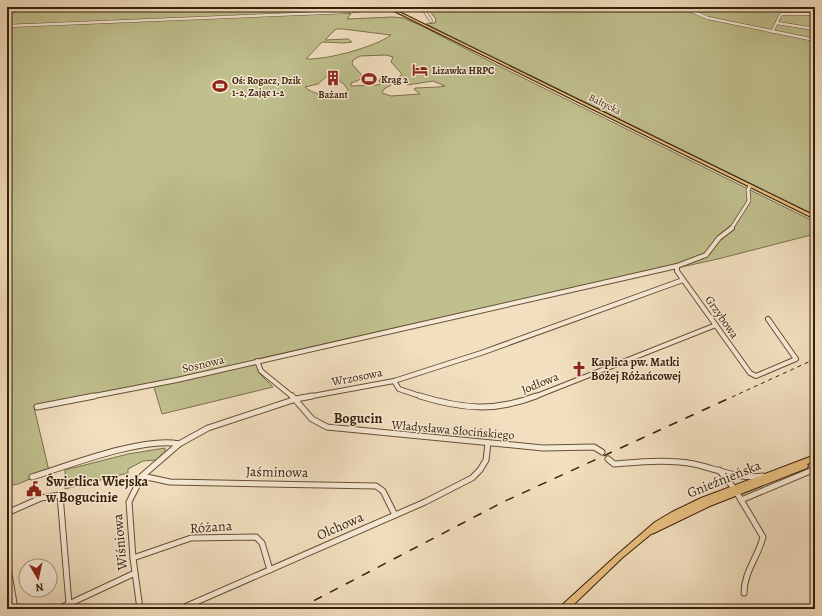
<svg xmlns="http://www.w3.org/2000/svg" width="822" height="616" viewBox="0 0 822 616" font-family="Alegreya,serif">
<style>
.green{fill:#c0c08e;stroke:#7c704c;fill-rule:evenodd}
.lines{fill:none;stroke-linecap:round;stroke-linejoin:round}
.minor-far3-casing{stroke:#664f37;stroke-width:3.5}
.minor-far2-casing{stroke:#664f37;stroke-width:4.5}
.minor-far1-casing{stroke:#664f37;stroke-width:6}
.minor-casing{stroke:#664f37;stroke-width:7}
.major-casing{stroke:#371f0a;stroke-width:2}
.minor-far3{stroke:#f7ead5;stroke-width:2.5}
.minor-far2{stroke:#f7ead5;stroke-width:3}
.minor-far1{stroke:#f7ead5;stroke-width:4}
.minor{stroke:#f7ead5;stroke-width:5}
.major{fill:#e9c080;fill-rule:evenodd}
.rail-far1{stroke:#371f0a;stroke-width:1;stroke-dasharray:4 4;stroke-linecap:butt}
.rail{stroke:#371f0a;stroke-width:1.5;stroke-dasharray:9 9;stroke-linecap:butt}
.labels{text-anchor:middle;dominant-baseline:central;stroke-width:3;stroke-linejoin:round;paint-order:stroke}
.far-poi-label{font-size:10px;font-weight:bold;fill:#371f0a;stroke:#f7ead5;text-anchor:start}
.far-street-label{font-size:10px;fill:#371f0a;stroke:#f7ead5}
.street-label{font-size:12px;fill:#371f0a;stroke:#f7ead5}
.poi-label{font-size:12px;font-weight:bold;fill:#371f0a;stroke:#f7ead5;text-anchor:start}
.quarter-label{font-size:14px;font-weight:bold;fill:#371f0a;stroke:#f7ead5}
.near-street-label{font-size:14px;fill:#371f0a;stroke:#f7ead5}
.near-poi-label{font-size:14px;font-weight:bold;fill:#371f0a;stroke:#f7ead5;text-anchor:start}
</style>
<rect width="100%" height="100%" fill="#f2dfbf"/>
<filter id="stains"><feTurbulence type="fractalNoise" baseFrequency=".005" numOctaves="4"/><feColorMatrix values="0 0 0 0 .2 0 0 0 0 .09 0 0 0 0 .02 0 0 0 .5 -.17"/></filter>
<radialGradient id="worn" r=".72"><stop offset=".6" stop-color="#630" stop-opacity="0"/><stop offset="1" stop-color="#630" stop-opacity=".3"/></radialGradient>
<!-- green -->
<g class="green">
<path d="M28 7H297L296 14 298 15 348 13 351 14 347 19 393 17 403 18 420 25 495 64 815 222V234L718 259 255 360 259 373 273 387 162 414 153 384 34 407 49 471 18 484 7 486V14ZM336 29H343L391 35C375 47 327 60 306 59L322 42 344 43 352 42 348 39 325 40ZM386 55 393 57 391 62 402 74 399 77 407 78V85L433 81 445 86 439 87 415 88 414 89 420 94 391 96 382 93 384 89 391 85 385 78H381L379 81 381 84 378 85 351 86V83L359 80 361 78V74L352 64 353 60 360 56ZM327 76 339 77V81L344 84 348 90C339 99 314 96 305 87L318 84Z"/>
<path d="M336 7H375L353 11 300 12Z"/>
<path d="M427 7H815V215L426 24 435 23 436 19Z"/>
<path d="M165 448V452L156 460 143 461 128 469V473L65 489V470L128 454Z"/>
</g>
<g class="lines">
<!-- minor-far3 casing -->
<g class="minor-far3-casing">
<g id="minor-far3">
<path d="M422 7 431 21"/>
<path d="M682 7 708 18 815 40"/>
<path d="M7 13 27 7"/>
<path d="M777 23 815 29"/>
<path d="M7 26 346 12 380 8 392 10"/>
<path d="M772 32 781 14H815"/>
</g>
</g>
<!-- minor-far2 casing -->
<g class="minor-far2-casing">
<path id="minor-far2" d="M731 229 749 201 748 190 750 186"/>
</g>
<!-- minor-far1 casing -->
<g class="minor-far1-casing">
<g id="minor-far1">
<path d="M677 266V271L750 373 756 376 796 359 768 319"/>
<path d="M257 361 261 371 293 397"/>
<path d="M394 381 399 389 423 397"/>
<path d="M89 397 177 380 677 266 706 255 719 238 732 228"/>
<path d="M307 397 394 381 481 353 683 280"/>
<path d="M534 397 716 325"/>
</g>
</g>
<!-- minor casing -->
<g class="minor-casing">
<g id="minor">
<path d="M292 396 312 419 327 427 543 448 594 447 602 452"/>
<path d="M420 396C462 409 495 412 536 396"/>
<path d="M37 407 94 396"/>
<path d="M608 459 614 464C641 462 668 459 694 464 717 469 740 480 763 476"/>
<path d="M719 470 734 488 763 537C758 557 744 572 744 593"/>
<path d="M142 476 170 482 376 486 383 491 395 515"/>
<path d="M32 477C67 466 145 436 179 444"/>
<path d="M741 500 815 469"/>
<path d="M7 513 41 498 60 495 69 604"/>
<path d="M133 558 191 538 256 537 262 543 270 570"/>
<path d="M7 562 15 609"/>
<path d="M58 609 135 573"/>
<path d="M140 609 133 558 129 502 142 476 179 444 208 428 296 399 312 396"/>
<path d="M180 609 425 502 472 478 480 470 486 460 488 443"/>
</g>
</g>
<!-- major casing -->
<g class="major-casing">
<g id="major">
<path d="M386 7H389L815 216V219Z"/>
<path d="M815 455V461L807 464 808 466 807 468 710 506 654 533 651 534 622 558 569 609H560L561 606 618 554 655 522 672 512 701 498Z"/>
</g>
</g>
<!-- minor-far3 -->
<use href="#minor-far3" class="minor-far3"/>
<!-- minor-far2 -->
<use href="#minor-far2" class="minor-far2"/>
<!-- minor-far1 -->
<use href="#minor-far1" class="minor-far1"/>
<!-- minor -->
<use href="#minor" class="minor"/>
<!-- major -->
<use href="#major" class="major"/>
<!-- rail-far1 -->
<path class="rail-far1" d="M732 397 815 359"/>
<!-- rail -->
<path class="rail" d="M298 609 503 502 734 396"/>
</g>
<!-- icons -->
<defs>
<g id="hotel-bare" transform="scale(1.2)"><path d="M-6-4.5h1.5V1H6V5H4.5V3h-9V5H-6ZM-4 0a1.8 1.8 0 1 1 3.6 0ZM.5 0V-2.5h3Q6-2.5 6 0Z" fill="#8f2418" stroke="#f7ead5" stroke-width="2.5" paint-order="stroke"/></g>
<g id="building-bare" transform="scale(1.2)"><path d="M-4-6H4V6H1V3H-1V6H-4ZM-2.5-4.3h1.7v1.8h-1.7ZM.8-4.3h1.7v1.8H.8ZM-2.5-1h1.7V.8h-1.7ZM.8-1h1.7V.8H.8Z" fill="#8f2418" stroke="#f7ead5" stroke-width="2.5" paint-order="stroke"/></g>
<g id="stadium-bare" transform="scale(1.2)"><path d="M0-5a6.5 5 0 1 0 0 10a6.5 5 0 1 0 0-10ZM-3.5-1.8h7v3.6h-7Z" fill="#8f2418" stroke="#f7ead5" stroke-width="2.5" paint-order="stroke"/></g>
<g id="church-bare" transform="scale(1.2)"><path d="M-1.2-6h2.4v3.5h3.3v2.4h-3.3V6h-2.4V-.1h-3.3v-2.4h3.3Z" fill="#8f2418" stroke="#f7ead5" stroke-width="2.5" paint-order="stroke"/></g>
<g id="civic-bare" transform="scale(1.2)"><path d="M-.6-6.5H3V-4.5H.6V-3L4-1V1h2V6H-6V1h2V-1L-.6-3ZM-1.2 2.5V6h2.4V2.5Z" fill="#8f2418" stroke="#f7ead5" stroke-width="2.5" paint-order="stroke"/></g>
</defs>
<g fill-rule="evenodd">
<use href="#hotel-bare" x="420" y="70"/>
<use href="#building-bare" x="333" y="78"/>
<use href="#stadium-bare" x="369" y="79"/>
<use href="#stadium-bare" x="220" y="86"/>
<use href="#church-bare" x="579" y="369"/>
<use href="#civic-bare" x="34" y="489"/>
</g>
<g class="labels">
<!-- far-poi labels -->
<g class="far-poi-label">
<text x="432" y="70">Lizawka HRPC</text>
<text x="381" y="79">Krąg 2</text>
<text x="232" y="80">Oś: Rogacz, Dzik<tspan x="232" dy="12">1-2, Zając 1-2</tspan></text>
<text x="333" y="94" text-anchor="middle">Bażant</text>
</g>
<!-- far-street labels -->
<g class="far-street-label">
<text transform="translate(605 104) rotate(26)">Bałtycka</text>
</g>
<!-- street labels -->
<g class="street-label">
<text transform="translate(722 317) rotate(55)">Grzybowa</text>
<text transform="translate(203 364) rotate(-13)">Sosnowa</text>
<text transform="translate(357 377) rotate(-11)">Wrzosowa</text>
<text transform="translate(540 383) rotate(-22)">Jodłowa</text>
<text transform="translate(453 430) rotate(5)">Władysława Słocińskiego</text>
</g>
<!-- poi labels -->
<g class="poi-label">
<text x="591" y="362">Kaplica pw. Matki<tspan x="591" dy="14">Bożej Różańcowej</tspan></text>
</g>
<!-- quarter labels -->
<g class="quarter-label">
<text x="358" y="418">Bogucin</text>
</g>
<!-- near-street labels -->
<g class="near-street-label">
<text transform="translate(277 472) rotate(1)">Jaśminowa</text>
<text transform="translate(724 479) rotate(-22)">Gnieźnieńska</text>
<text transform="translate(340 526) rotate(-24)">Olchowa</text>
<text transform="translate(211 527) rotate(-4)">Różana</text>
<text transform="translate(120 542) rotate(-95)">Wiśniowa</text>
</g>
<!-- near-poi labels -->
<g class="near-poi-label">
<text x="46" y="481">Świetlica Wiejska<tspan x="46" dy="16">w Bogucinie</tspan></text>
</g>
</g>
<!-- margin -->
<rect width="822" height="616" fill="none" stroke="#f2dfbf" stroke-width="24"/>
<rect x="8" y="8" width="806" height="600" fill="none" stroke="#371f0a" stroke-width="2"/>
<rect x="12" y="12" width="798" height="592" fill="none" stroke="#371f0a"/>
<!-- north arrow -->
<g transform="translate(38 578) rotate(171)"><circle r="19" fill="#f7ead5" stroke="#aa9984"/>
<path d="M0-3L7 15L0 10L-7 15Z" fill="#8f2418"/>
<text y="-6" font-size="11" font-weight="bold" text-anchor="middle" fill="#371f0a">N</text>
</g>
<rect width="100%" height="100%" filter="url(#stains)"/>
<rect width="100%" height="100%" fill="url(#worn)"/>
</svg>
